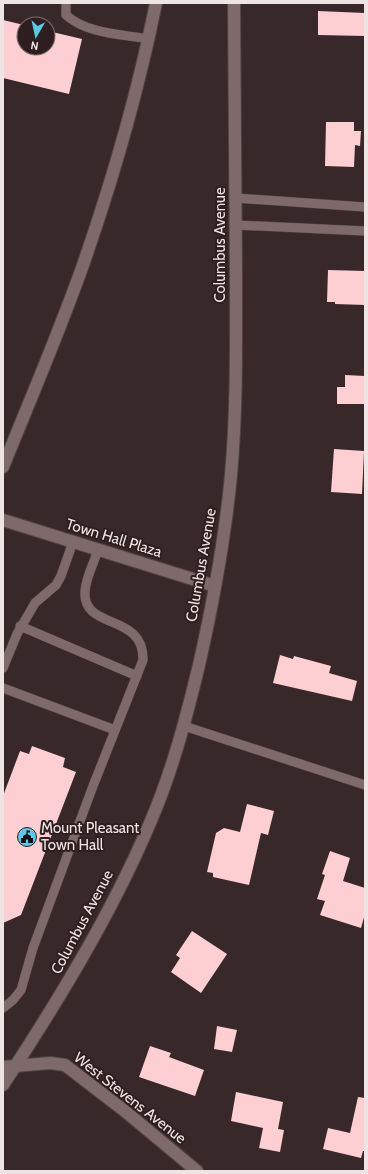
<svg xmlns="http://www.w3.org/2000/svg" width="368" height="1174" viewBox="0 0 368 1174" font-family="Cabin,sans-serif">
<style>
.building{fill:#fdced2}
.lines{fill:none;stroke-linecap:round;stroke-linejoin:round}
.lane-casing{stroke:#524444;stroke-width:10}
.street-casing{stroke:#524444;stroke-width:14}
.secondary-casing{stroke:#524444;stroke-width:14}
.lane{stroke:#7e6a6b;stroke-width:9}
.street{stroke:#7e6a6b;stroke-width:12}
.secondary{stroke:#7e6a6b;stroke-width:12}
.labels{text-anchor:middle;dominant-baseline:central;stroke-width:4;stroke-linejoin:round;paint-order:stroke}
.street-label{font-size:15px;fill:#efe4e4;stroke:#2f1e20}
.poi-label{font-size:15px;fill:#efe4e4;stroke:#2f1e20;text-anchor:start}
</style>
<rect width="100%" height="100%" fill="#39282a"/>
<!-- building -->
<g class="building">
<path d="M318 11 365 13V36L318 35Z"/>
<path d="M3 20 24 25V48H48V31L82 39 69 94 3 78Z"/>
<path d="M326 122H354V131H361L360 146 355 145 354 167 325 166Z"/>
<path d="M328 270 365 271V305L335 304V302H327Z"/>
<path d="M345 375 365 376V404H337V387H345Z"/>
<path d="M334 449 364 451 362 494 331 492Z"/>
<path d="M280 655 293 659 294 656 331 666 329 673 357 681 352 701 273 683Z"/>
<path d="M32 746 65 758 63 767 76 772 21 915 3 923V796L20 751 29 754Z"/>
<path d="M247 804 274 811 268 835 261 833 249 885 213 877V873L207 872 216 833 224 828 240 832Z"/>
<path d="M330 851 350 858 343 881 365 888V914L361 928 320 915 325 901 317 899 325 875 322 874Z"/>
<path d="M192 931 227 954 201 993 171 972 180 958 176 955Z"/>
<path d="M217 1026 237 1030 232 1052 214 1049Z"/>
<path d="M150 1046 171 1053 169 1057 204 1070 195 1096 139 1077Z"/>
<path d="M236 1092 283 1102 278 1129 284 1130 280 1152 259 1148 263 1128 231 1121Z"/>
<path d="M358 1097 365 1098V1151H363L361 1158 323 1149 328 1128 350 1133Z"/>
</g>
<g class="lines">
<!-- lane casing -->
<g class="lane-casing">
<g id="lane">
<path d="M66 3V15C87 34 121 34 148 39"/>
<path d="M236 198 365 207"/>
<path d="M236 225 365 231"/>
<path d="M20 626 137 676"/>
<path d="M3 668 17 634 35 603 56 585 61 576 73 542"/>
<path d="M3 688 115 730"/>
<path d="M184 726 365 785"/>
<path d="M3 1008 13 1000 21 990 33 948 93 786 143 660C144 612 82 631 85 591 86 577 94 563 98 550"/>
</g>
</g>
<!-- street casing -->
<g class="street-casing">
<path id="street" d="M3 520 215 586"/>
</g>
<!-- secondary casing -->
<g class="secondary-casing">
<g id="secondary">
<path d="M3 467C30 400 59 333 83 265 113 179 138 92 156 3"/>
<path d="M3 1067 50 1063 65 1065 126 1112 197 1171"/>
<path d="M3 1085C58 1001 111 915 150 823 172 772 186 719 199 665 213 603 225 539 231 475 237 409 236 342 236 276 236 185 235 94 234 3"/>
</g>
</g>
<!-- lane -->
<use href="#lane" class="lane"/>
<!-- street -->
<use href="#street" class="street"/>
<!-- secondary -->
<use href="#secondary" class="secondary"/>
</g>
<!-- icons -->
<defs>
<g id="civic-disc" transform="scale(1)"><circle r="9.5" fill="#5ac8e6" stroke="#2f1e20"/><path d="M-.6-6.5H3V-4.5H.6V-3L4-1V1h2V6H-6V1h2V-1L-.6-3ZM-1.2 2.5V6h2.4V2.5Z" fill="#111"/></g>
</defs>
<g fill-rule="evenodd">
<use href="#civic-disc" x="27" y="837"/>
</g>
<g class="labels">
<!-- street labels -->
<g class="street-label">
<text transform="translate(220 245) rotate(-90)">Columbus Avenue</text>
<text transform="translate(114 538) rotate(17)">Town Hall Plaza</text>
<text transform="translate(201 565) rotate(-80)">Columbus Avenue</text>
<text transform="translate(82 922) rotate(-62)">Columbus Avenue</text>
<text transform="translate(130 1098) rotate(38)">West Stevens Avenue</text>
</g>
<!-- poi labels -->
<g class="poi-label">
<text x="41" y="828">Mount Pleasant<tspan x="41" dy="17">Town Hall</tspan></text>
</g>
</g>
<!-- border -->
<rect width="368" height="1174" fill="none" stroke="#efe4e4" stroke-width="8"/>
<!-- north arrow -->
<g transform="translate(36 36) rotate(189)"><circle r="19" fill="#2f1e20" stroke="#7c6d6e"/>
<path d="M0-3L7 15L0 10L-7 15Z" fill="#5ac8e6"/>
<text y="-6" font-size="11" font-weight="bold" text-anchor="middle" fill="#efe4e4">N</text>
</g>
</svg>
